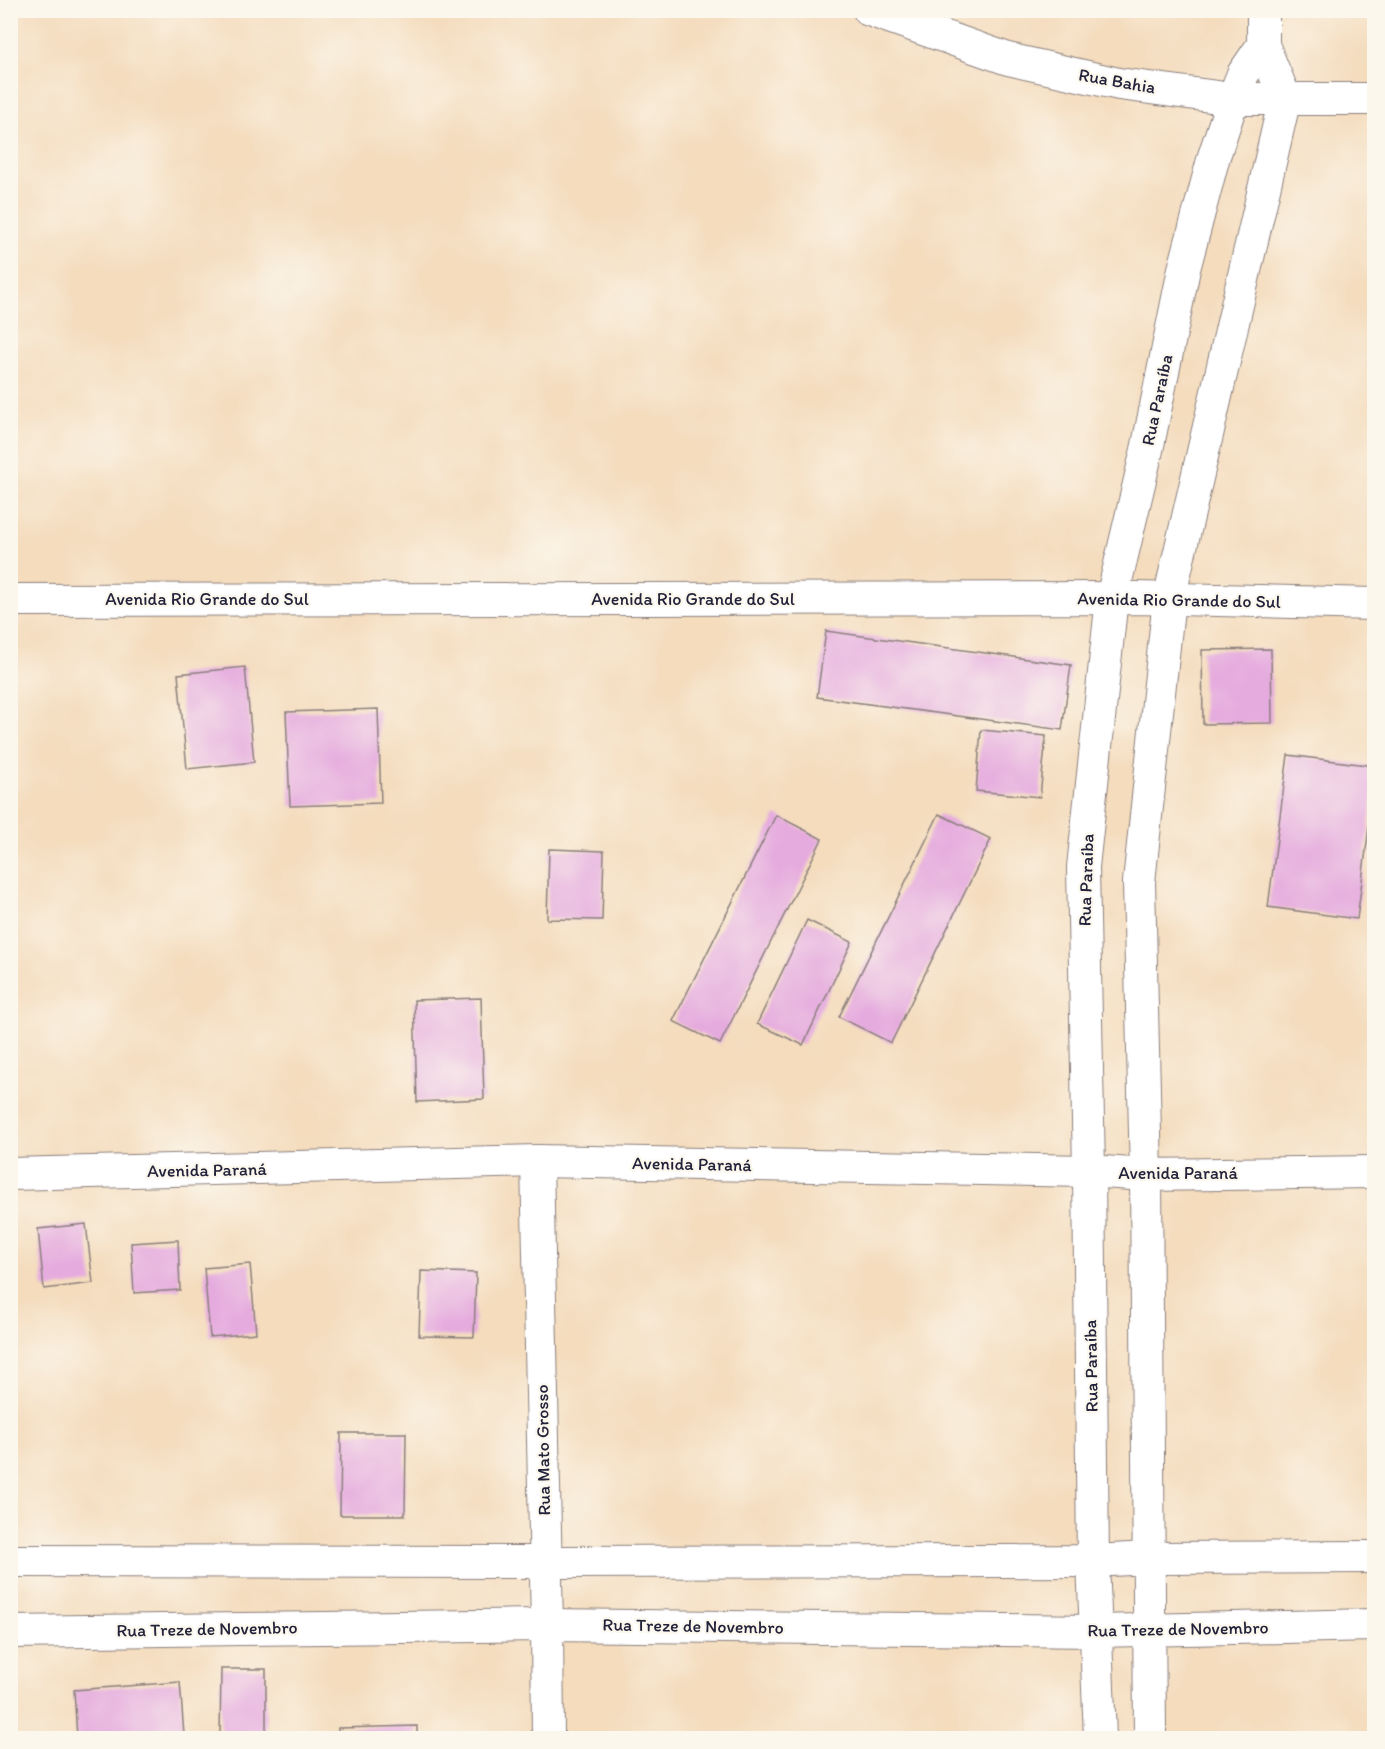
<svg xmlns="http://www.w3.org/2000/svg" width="1385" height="1749" viewBox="0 0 1385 1749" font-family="Itim,sans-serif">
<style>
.building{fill:#e5abde}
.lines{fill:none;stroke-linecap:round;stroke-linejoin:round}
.minor-casing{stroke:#8b7f7c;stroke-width:34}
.minor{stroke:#fff;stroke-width:32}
.labels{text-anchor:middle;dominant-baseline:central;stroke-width:4.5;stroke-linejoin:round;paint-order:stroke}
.street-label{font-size:18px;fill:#22223b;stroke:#fbf7ec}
</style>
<rect width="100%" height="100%" fill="#fbf7ec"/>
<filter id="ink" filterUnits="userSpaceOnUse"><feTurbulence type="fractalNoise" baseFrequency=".0167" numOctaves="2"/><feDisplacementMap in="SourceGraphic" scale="12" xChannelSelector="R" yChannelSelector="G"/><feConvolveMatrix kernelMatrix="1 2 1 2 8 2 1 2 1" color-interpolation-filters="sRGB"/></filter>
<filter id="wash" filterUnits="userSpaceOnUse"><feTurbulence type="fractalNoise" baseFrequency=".008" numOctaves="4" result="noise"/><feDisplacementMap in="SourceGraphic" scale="24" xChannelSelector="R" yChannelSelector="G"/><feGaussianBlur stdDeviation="1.35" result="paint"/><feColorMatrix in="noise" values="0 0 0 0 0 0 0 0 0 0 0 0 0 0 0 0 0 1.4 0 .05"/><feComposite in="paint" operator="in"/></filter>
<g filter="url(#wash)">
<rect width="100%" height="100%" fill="#f4dcbd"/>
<g id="blocks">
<!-- building -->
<g class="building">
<path d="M826 631 1071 665 1062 730 817 697Z"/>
<path d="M1271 649 1272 723 1203 724 1202 650Z"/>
<path d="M245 667 254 762 187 769 178 674Z"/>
<path d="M378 709 381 803 290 806 286 712Z"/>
<path d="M981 730 1046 736 1040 797 976 791Z"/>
<path d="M1288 755 1374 766V788L1357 919 1268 907Z"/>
<path d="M939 814 991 839 891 1043 839 1017Z"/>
<path d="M776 815 822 839 720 1044 673 1021Z"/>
<path d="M549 849 604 851 602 920 547 919Z"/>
<path d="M807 920 852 942 803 1045 757 1024Z"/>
<path d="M481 998 484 1099 417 1102 414 1000Z"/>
<path d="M86 1224 93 1283 44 1289 38 1229Z"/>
<path d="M178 1240 180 1290 134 1293 131 1243Z"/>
<path d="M250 1264 256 1333 210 1337 204 1268Z"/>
<path d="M421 1271 476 1273 474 1337 419 1336Z"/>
<path d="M341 1433H406L405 1515H340Z"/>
<path d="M221 1669H266V1738H220Z"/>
<path d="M180 1682 184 1735 131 1738H77L74 1690Z"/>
<path d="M417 1726V1738H338V1728Z"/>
</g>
</g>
</g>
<g filter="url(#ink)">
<use href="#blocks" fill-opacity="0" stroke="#8b7f7c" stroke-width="1.5"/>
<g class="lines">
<!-- minor casing -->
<g class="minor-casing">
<g id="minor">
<path d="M869 10 1008 59 1119 84 1233 99H1374"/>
<path d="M10 600 1136 598 1374 604"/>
<path d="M537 1161 547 1625 548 1738"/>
<path d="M10 1174 537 1161 1089 1171 1146 1175 1374 1172"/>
<path d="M10 1561 545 1562 1093 1561 1148 1558 1374 1557"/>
<path d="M10 1632 547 1625 1095 1631 1374 1625"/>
<path d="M1100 1738 1093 1561 1089 1171 1083 867 1112 598 1147 450 1184 269 1214 156 1233 99 1243 74 1263 45"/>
<path d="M1150 1738 1146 1175 1139 882 1169 599 1285 98 1263 45V10"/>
</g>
</g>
<!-- minor -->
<use href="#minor" class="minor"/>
</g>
</g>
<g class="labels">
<!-- street labels -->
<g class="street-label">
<text transform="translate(1117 81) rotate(10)">Rua Bahia</text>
<text transform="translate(1157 400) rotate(-78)">Rua Paraíba</text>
<text x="207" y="599">Avenida Rio Grande do Sul</text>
<text x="693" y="599">Avenida Rio Grande do Sul</text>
<text transform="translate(1179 600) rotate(1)">Avenida Rio Grande do Sul</text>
<text transform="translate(1086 880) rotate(-88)">Rua Paraíba</text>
<text transform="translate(692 1164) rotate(1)">Avenida Paraná</text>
<text transform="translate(207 1170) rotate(-1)">Avenida Paraná</text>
<text x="1178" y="1173">Avenida Paraná</text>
<text transform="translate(1091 1366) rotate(-91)">Rua Paraíba</text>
<text transform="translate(543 1450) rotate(-91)">Rua Mato Grosso</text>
<text transform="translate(693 1626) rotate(1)">Rua Treze de Novembro</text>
<text transform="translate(207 1629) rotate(-1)">Rua Treze de Novembro</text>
<text transform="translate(1178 1629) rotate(-1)">Rua Treze de Novembro</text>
</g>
</g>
<!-- margin -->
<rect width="1385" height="1749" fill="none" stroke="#fbf7ec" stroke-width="36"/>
</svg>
